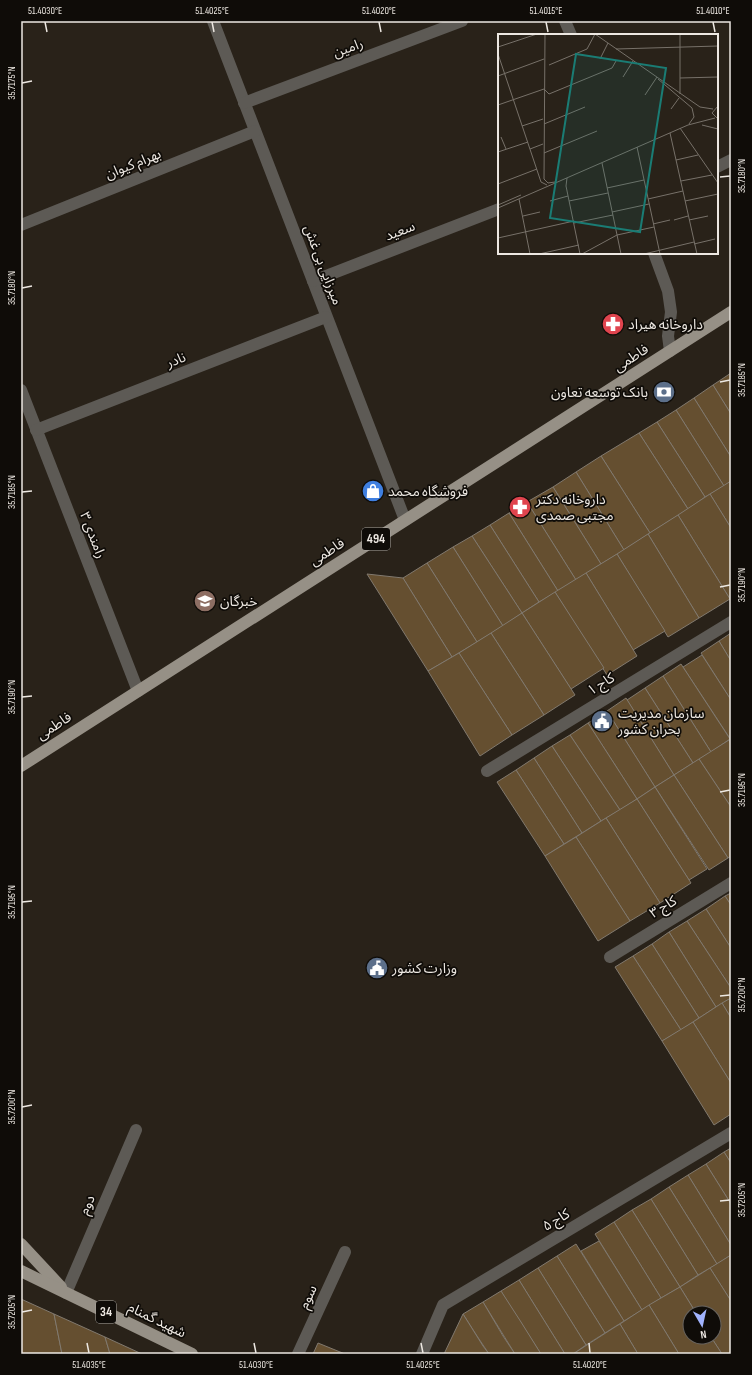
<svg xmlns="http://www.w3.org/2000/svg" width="752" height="1375" viewBox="0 0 752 1375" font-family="'Sofia Sans Condensed','Noto Sans Arabic',sans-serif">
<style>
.building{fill:#654f30;stroke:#81796e}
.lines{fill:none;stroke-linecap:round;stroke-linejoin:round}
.minor{stroke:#5d5a55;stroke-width:12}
.major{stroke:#969086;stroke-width:12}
.ticks{fill:none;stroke:#ede8e2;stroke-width:1.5}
.labels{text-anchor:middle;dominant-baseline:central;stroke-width:3.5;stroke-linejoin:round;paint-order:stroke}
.shield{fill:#0f0c08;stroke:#aaa6a1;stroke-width:1}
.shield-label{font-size:13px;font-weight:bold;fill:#ede8e2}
.street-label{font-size:14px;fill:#ede8e2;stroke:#0f0c08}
.poi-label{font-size:14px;fill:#ede8e2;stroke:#0f0c08;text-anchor:start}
.inset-road{fill:none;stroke:#777169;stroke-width:1}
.view{fill:#1a7c74;fill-opacity:0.15;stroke:#1a7c74;stroke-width:2}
.inset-edge{fill:none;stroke:#ede8e2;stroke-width:2}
.neatline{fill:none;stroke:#ede8e2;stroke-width:1.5}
.ticks-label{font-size:10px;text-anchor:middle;fill:#ede8e2}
</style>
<rect width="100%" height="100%" fill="#292219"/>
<!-- building -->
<g class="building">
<path d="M731 373V414L713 385Z"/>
<path d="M713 385 731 414V457L694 398Z"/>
<path d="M694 398 731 457V481L724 486 676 410Z"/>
<path d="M676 410 724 486 705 497 657 422Z"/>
<path d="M657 422 705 497 688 509 639 433Z"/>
<path d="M639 433 688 509 650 533 601 456Z"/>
<path d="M601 456 650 533 624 550 576 472Z"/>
<path d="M576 472 624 550 601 564 553 487Z"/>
<path d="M731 481V528L710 494Z"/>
<path d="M553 487 601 564 576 580 527 502Z"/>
<path d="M710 494 731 528V598L730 599 678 515Z"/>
<path d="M527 502 576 580 558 591 509 513Z"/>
<path d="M509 513 558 591 539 602 490 525Z"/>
<path d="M678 515 730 599 699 618 648 534Z"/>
<path d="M490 525 539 602 522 613 472 536Z"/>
<path d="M648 534 699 618 668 637 617 554Z"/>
<path d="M472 536 522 613 503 626 453 547Z"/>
<path d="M453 547 503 626 477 642 427 563Z"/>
<path d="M617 554 665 631 633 650 586 573Z"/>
<path d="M427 563 477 642 452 657 403 578Z"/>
<path d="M586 573 637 656 607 675 555 592Z"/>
<path d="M367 574 403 578 452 657 428 671Z"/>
<path d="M555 592 604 668 571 689 522 613Z"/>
<path d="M522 613 575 695 544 715 491 633Z"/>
<path d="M491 633 544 715 512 735 459 653Z"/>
<path d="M731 633V661L719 641Z"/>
<path d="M719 641 731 661V700L701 653Z"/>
<path d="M459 653 512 735 480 756 428 671Z"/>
<path d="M702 655 731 700V740L683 667Z"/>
<path d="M681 664 730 739 711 752 663 676Z"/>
<path d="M663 676 711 752 693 763 645 688Z"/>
<path d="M645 688 693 763 674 775 627 700Z"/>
<path d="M626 698 674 775 655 787 607 711Z"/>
<path d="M607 711 655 787 637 799 588 723Z"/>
<path d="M588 723 637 799 620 810 570 735Z"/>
<path d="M570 735 620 810 601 821 552 746Z"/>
<path d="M729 740 731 744V807L699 759Z"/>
<path d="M552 746 601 821 582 833 534 758Z"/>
<path d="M534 758 582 833 564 844 516 770Z"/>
<path d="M699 759 731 807V856L728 858 674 775Z"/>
<path d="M516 770 564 844 545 856 497 782Z"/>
<path d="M674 775 728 858 709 870 655 787Z"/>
<path d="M655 787 707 869 689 880 637 799Z"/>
<path d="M637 799 691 883 660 903 606 818Z"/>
<path d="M606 818 660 903 630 921 576 837Z"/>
<path d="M576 837 630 921 598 941 545 856Z"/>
<path d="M731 893V905L725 896Z"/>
<path d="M725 896 731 905V948L706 909Z"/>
<path d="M706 909 731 948V988L687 921Z"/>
<path d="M687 921 731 988V998L716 1007 669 932Z"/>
<path d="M669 932 716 1007 699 1018 652 944Z"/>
<path d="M652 944 699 1018 681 1030 633 956Z"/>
<path d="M633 956 681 1030 662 1041 615 967Z"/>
<path d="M731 998V1018L722 1003Z"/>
<path d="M722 1003 731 1018V1083L693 1022Z"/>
<path d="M693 1022 731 1083V1114L714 1125 662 1041Z"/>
<path d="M731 1148V1163L724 1152Z"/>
<path d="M724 1152 731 1163V1204L706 1164Z"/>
<path d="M706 1164 731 1204V1245L688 1175Z"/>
<path d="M688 1175 731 1245V1255L717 1264 669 1187Z"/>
<path d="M669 1187 717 1264 698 1275 651 1199Z"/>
<path d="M651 1199 698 1275 680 1287 632 1210Z"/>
<path d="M632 1210 680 1287 661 1298 614 1222Z"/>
<path d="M614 1222 661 1298 642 1310 595 1234Z"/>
<path d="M599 1241 642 1310 624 1321 581 1251Z"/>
<path d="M576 1244 624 1321 605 1333 557 1256Z"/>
<path d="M731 1255V1301L710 1268Z"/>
<path d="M557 1256 605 1333 586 1345 538 1268Z"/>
<path d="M538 1268 586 1345 573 1354H565L519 1280Z"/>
<path d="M710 1268 731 1301V1354H722L711 1337H714V1313H696L680 1287Z"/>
<path d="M519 1280 537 1309 565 1354H541L505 1298 501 1291Z"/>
<path d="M680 1287 696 1313H690V1337H711L722 1354H679L649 1305Z"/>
<path d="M501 1291 521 1322 541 1354H515L483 1302Z"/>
<path d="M21 1299 54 1314 62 1354H21Z"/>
<path d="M483 1302 503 1336 515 1354H489L477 1336 463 1314Z"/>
<path d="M649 1305 668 1336 679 1354H638L620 1324Z"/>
<path d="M54 1314 105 1337 110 1354H62Z"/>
<path d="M463 1314 483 1346 489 1354H444Z"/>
<path d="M620 1324 638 1354H573L615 1327Z"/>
<path d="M105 1337 142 1354H110Z"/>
<path d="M318 1343 345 1354H313Z"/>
</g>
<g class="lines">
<!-- minor -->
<g class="minor">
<path d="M213 21 405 520"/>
<path d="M565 21 571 35"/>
<path d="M244 103 462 21"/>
<path d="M717 167 731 160"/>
<path d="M21 225 255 131"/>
<path d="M654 253 668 291 671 312 668 336 670 351"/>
<path d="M313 281 499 209"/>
<path d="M21 390 138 691"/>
<path d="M36 430 326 317"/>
<path d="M487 771 731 622"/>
<path d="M610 957 731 883"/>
<path d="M66 1293 136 1130"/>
<path d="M298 1354 345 1252"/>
<path d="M422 1354 443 1305 731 1133"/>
</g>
<!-- major -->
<g class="major">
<path d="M21 766 731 312"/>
<path d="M21 1244 61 1287"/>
<path d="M21 1271 192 1354"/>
</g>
</g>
<!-- ticks -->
<path class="ticks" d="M45 22 47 32M212 22 214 32M379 22 381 32M546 22 548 32M713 22 715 32M22 83 32 81M720 177 730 176M22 288 32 286M720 382 730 380M22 492 32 491M720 587 730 585M22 697 32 696M720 792 730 790M22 902 32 901M720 996 730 995M22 1107 32 1105M720 1201 730 1200M22 1312 32 1310M87 1343 89 1353M254 1343 256 1353M421 1343 423 1353M589 1343 590 1353"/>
<!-- icons -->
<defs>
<g id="pharmacy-disc" transform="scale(1.15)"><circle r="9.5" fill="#e0444e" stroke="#0f0c08"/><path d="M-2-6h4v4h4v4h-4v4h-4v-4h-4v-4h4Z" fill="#fff"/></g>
<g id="bank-disc" transform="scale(1.15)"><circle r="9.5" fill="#5c6f8a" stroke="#0f0c08"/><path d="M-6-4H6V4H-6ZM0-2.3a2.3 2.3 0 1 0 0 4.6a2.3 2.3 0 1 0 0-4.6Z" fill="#fff"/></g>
<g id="shop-disc" transform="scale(1.15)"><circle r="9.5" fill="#3f7fe0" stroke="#0f0c08"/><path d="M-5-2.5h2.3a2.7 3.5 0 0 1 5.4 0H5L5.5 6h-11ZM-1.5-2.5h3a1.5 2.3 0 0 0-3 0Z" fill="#fff"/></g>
<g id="school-disc" transform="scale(1.15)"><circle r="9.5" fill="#8d6e63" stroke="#0f0c08"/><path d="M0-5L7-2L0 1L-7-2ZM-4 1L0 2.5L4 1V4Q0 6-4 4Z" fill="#fff"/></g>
<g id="civic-disc" transform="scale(1.15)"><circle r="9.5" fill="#5c6f8a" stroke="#0f0c08"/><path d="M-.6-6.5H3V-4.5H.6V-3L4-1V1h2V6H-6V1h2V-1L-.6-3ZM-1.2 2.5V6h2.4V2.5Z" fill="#fff"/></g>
</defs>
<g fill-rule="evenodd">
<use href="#pharmacy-disc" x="613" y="324"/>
<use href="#bank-disc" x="664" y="392"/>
<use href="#shop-disc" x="373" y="491"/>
<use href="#pharmacy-disc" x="520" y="507"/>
<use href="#school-disc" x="205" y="601"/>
<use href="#civic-disc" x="602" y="721"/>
<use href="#civic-disc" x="377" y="968"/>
</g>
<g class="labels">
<!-- shield labels -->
<g class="shield">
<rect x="362" y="528" width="28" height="22" rx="3"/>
<rect x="96" y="1301" width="20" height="22" rx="3"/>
</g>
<g class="shield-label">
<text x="376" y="539">494</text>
<text x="106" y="1312">34</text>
</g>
<!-- street labels -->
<g class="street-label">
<text transform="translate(348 48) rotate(-20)">رامین</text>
<text transform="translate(133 164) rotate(-22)">بهرام کیوان</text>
<text transform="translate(400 231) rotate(-21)">سعید</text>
<text transform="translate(323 265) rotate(69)">میرزایی بی غش</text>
<text transform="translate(631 358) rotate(-33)">فاطمی</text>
<text transform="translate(176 360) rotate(-21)">نادر</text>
<text transform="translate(93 535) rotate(69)">رامندی ۳</text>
<text transform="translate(327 552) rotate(-33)">فاطمی</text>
<text transform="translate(601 684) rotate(-32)">کاج ۱</text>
<text transform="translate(54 726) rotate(-33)">فاطمی</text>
<text transform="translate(663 907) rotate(-31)">کاج ۳</text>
<text transform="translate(87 1205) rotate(-67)">دوم</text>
<text transform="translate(556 1220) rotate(-31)">کاج ۵</text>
<text transform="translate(308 1297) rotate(-65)">سوم</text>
<text transform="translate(157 1320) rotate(26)">شهید گمنام</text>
</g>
<!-- poi labels -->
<g class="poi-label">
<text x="628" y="324">داروخانه هیراد</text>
<text x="648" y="392" text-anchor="end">بانک توسعه تعاون</text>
<text x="388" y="491">فروشگاه محمد</text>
<text x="536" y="499">داروخانه دکتر<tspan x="536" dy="16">مجتبی صمدی</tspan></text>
<text x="220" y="601">خبرگان</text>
<text x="618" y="713">سازمان مدیریت<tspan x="618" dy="16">بحران کشور</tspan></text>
<text x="392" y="968">وزارت کشور</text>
</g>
</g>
<!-- overview -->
<g transform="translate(498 34)">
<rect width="220" height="220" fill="#292219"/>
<path class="inset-road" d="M47 0 46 145 50 149 57 148M97 0 202 73 215 75M182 0V60M0 13 39 0M118 15 220 12M0 20 43 148 49 151M102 25 110 9M51 31 89 15 97 0M0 42 46 25M125 43 135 27M182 44 220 43M160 45 194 74 196 83 191 90M147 61 159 43M0 71 46 55 51 60 114 34 118 27M220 72 214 79 220 85M173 75 181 64M46 90 87 73M204 91 220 95M24 92 45 85M182 94 220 149M172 99 199 220M3 103 8 115M139 113 162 220M32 115 45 110M0 118 30 108M46 119 99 97M178 126 200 121M104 129 123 220M69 144 68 152 82 220M183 147 214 141M0 150 39 135M109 154 146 146M21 165 32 220M150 165 185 157M52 167 70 162M71 167 110 159M187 167 220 160M0 171 23 161M0 174 190 91 217 84M114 178 151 170M25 182 42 178M176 186 190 182M191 186 210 182M76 189 115 181M155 190 172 186M0 204 76 187M196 210 217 205M41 220 81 211M84 220 119 201 156 193M146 220 196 208"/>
<path class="view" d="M78 20 168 34 142 198 52 184Z"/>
<rect width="220" height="220" class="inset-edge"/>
</g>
<!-- border -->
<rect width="752" height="1375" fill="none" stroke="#0f0c08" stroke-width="44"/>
<!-- north arrow -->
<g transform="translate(702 1325) rotate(171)"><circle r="19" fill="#0f0c08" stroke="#68645f"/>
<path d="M0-3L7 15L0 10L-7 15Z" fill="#a1b3fd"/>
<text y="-6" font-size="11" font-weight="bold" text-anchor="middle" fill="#ede8e2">N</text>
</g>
<rect x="22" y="22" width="708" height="1331" class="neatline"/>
<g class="ticks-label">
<text x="45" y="14">51.4030°E</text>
<text x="212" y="14">51.4025°E</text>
<text x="379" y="14">51.4020°E</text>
<text x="546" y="14">51.4015°E</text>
<text x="713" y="14">51.4010°E</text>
<text transform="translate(11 83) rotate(-90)" y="4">35.7175°N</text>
<text transform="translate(741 176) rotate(-90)" y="4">35.7180°N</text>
<text transform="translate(11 288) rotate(-90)" y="4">35.7180°N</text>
<text transform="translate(741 380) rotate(-90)" y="4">35.7185°N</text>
<text transform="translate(11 492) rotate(-90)" y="4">35.7185°N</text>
<text transform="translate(741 585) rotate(-90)" y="4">35.7190°N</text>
<text transform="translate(11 697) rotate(-90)" y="4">35.7190°N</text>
<text transform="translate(741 790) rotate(-90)" y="4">35.7195°N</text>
<text transform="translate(11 902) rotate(-90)" y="4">35.7195°N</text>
<text transform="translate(741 995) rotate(-90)" y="4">35.7200°N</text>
<text transform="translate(11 1107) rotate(-90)" y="4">35.7200°N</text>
<text transform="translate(741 1200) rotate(-90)" y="4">35.7205°N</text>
<text transform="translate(11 1312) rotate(-90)" y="4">35.7205°N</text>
<text x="89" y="1368">51.4035°E</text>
<text x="256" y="1368">51.4030°E</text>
<text x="423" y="1368">51.4025°E</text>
<text x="590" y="1368">51.4020°E</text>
</g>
</svg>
